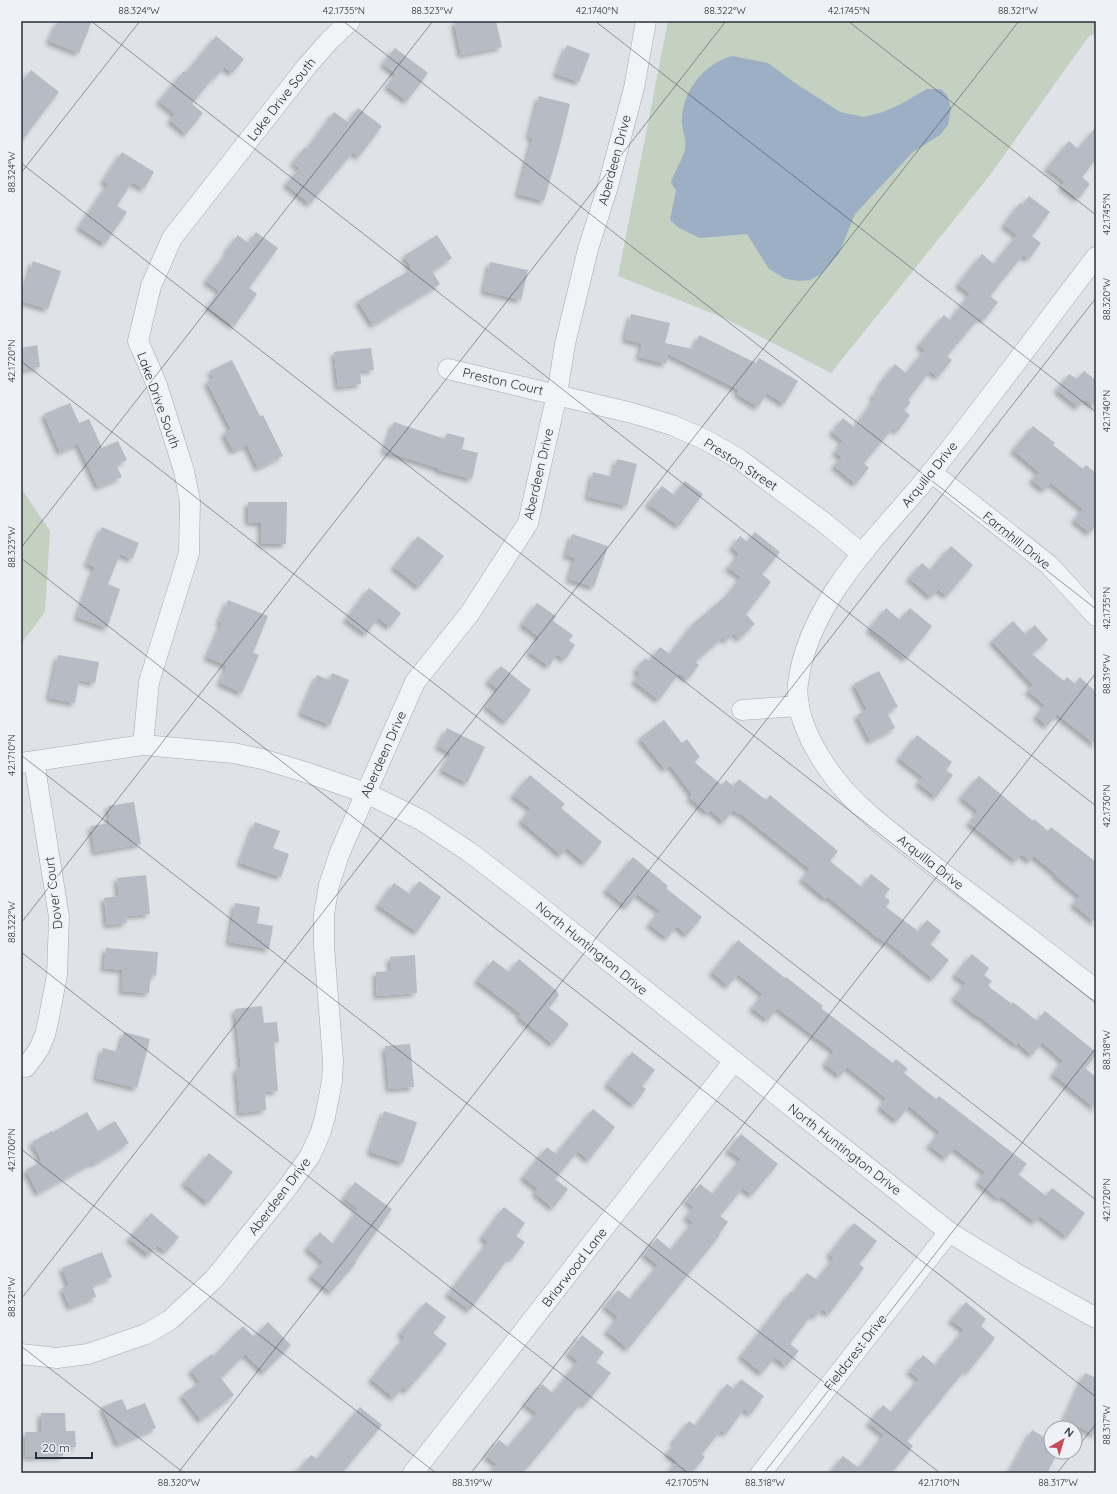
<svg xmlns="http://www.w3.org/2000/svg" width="1117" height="1494" viewBox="0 0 1117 1494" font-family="Quicksand,sans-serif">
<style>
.green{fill:#c4d1c0}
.water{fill:#9cafc5}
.building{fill:#b6bbc4;filter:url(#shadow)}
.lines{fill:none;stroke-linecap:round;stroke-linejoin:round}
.minor-casing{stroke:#a5a9b1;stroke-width:21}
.minor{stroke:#f1f3f6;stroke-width:20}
.ticks{fill:none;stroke:#29303d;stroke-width:1;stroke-opacity:0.45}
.labels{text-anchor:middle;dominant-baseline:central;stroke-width:3;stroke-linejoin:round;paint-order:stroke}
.street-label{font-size:13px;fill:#29303d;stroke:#eef1f5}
.neatline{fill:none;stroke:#29303d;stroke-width:1.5}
.ticks-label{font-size:10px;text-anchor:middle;fill:#29303d}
</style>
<defs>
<filter id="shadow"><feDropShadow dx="-3.5" dy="3.5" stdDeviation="2" flood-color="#0004"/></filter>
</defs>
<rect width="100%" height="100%" fill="#dfe2e7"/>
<!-- green -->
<g class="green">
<path d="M668 21H1096V34L1089 36 990 175 831 373 724 318 618 276Z"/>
<path d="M21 488 50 531 45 612 21 644Z"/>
</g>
<!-- water -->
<path class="water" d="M732 56 768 63 795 83 840 112 863 117 883 112 899 105 927 89H941L947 95 951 108 948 125 940 135 913 152 855 214 839 253 821 274 810 280 799 281 786 279 769 269 747 234 700 238 679 228 670 220 676 190 671 183C674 172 682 161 685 149 687 140 681 128 682 119 683 90 704 64 732 56Z"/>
<!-- building -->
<g class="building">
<path d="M58 21H92L79 53 49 41Z"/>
<path d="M454 21H496L502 47 461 55Z"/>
<path d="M216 36 244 59 232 73 224 67 214 79 213 78 192 104 203 113 186 134 170 120 175 114 159 101 184 71 186 73Z"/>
<path d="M567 45 590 54 579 82 556 74Z"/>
<path d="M395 48 428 73 407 101 387 86 396 74 383 64Z"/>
<path d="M31 70 59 92 21 142V83Z"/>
<path d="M539 96 570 104 560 145 544 201 518 194 533 138 529 137Z"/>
<path d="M358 108 382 126 359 157 353 152 310 204 286 184 300 168 293 163 305 147 307 149 334 112 348 122Z"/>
<path d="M1096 127V159L1082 177 1090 184 1078 199 1061 186 1065 182 1047 168 1069 141 1078 149Z"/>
<path d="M122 152 154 172 144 189 132 182 117 206 127 212 105 244 79 227 108 184 103 181Z"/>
<path d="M1029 196 1050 212 1032 236 1041 243 1029 259 1023 255 990 296 998 302 984 320 980 317 947 356 952 360 938 377 930 371 908 400 911 402 904 410 910 415 898 431 893 428 864 463 869 468 856 484 834 466 842 457 835 452 843 441 832 432 843 418 854 427 875 399 872 397 881 385 880 384 895 364 906 373 925 350 919 345 944 315 950 320 970 294 958 284 982 254 994 264 1017 235 1004 225 1020 203 1023 205Z"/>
<path d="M256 232 278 248 249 288 257 294 234 326 208 307 220 291 206 281 229 250 227 249 238 235 248 243Z"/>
<path d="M437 235 452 258 432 271 440 284 373 325 358 301 412 269 404 256Z"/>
<path d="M33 261 61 271 48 309 21 301Z"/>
<path d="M490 262 528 270 521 300 484 291Z"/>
<path d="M631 314 670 323 665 343 693 349 699 335 756 363 759 358 798 381 784 404 767 393 758 407 737 394 739 390 668 354 666 364 639 357 642 344 625 339Z"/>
<path d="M37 345 40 367 21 370V348Z"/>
<path d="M371 348 374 370 360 371 361 384 338 387 334 352Z"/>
<path d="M232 360 260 416 263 415 283 456 258 468 247 445 233 451 224 433 231 429 207 382 214 378 210 371Z"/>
<path d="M1084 371 1096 380V407L1085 399 1078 407 1057 390 1069 374 1077 379Z"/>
<path d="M70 403 79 423 89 419 102 448 118 441 127 460 116 465 122 477 98 487 78 444 60 452 44 414Z"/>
<path d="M394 422 445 439 447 433 465 438 462 449 478 453 472 479 438 470V468L384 451Z"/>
<path d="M1033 426 1055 443 1053 445 1083 469 1086 465 1096 473V525L1090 533 1074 520 1083 509 1051 483 1044 490 1032 480 1039 472 1013 450Z"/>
<path d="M617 459 637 464 627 506 588 497 593 472 613 477Z"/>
<path d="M685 481 703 494 679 526 648 504 662 486 674 495Z"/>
<path d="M248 502H287L286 544H261V523L248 522Z"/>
<path d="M102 527 139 543 132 559 120 554 108 584 120 589 107 628 77 617 95 567 87 564Z"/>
<path d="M755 532 780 552 762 574 771 582 746 614 755 624 739 639 734 633 726 641 723 637 695 662 699 665 688 679 679 673 659 700 634 681 640 674 636 670 645 658 649 661 660 647 670 654 692 625 728 594 741 577 728 568 739 554 732 547 740 536 747 542Z"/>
<path d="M572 534 608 546 594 587 569 579 575 558 566 555Z"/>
<path d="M418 536 444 556 419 587 394 567Z"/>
<path d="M951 546 973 565 947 596 938 589 931 597 909 578 922 563 930 570Z"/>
<path d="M369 588 401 613 390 627 378 618 366 634 346 619Z"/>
<path d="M228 600 268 616 253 653 259 655 242 693 220 683 227 666 207 657 222 623 219 622Z"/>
<path d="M537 603 556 616 553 621 573 635 569 641 575 645 565 660 557 654 549 666 529 652 539 637 522 624Z"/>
<path d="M886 608 900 620 910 608 932 626 906 659 869 629Z"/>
<path d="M1013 621 1025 634 1035 625 1048 640 1032 654 1064 681 1067 677 1075 684 1080 677 1096 692V745L1057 714 1047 726 1036 716 1045 705 1028 691 1033 685 992 641Z"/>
<path d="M58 655 99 662 95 683 79 680 75 703 49 698Z"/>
<path d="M501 666 531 690 506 722 486 706 498 689 488 681Z"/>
<path d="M879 671 898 707 887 712 895 728 870 741 857 715 867 710 854 684Z"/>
<path d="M332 673 349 680 330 725 301 713 317 675 329 680Z"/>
<path d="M664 720 682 743 687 739 700 757 694 762 722 785 726 780 733 786 739 779 766 800 770 795 838 851 830 861 862 887 871 874 890 889 884 896 890 901 886 907 918 931 927 920 941 931 930 944 949 960 933 979 887 941 886 943 877 937 828 897 826 899 802 879 810 869 740 813 739 814 733 810 724 822 710 810 708 813 690 798 692 794 670 765 665 769 640 738Z"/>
<path d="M447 728 485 747 467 783 442 770 451 753 438 746Z"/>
<path d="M917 735 952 762 946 770 953 775 936 797 918 783 923 777 899 758Z"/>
<path d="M530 775 565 804 561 808 602 842 585 863 567 848 561 855 521 821 531 809 513 795Z"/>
<path d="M979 776 1033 821 1034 819 1048 831 1051 827 1096 862V923L1073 904 1080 896 1055 875 1056 874 1034 856 1030 861 1021 854 1016 861 969 823 978 811 961 797Z"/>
<path d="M134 802 141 844 95 852 91 826 110 823 108 806Z"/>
<path d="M255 822 280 831 273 848 289 854 281 877 240 863Z"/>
<path d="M633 857 668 886 666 888 702 917 687 935 677 926 667 938 649 924 660 911 637 894 627 907 606 890Z"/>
<path d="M146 875 150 914 126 916 127 923 107 925 104 898 119 896 117 878Z"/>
<path d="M419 881 441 897 417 932 378 905 394 883 410 894Z"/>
<path d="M235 903 260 907 257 923 273 926 269 949 229 942Z"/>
<path d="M738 940 785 978 786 977 823 1006 821 1008 893 1063 896 1059 908 1069 904 1073 936 1099 939 1096 1027 1164 1018 1174 1046 1196 1052 1188 1085 1213 1067 1237 1040 1216 1035 1222 1001 1196 999 1199 978 1182 985 1172 954 1148 946 1158 929 1145 940 1132 909 1106 897 1121 880 1107 886 1098 847 1067 840 1076 825 1064 834 1051 777 1008 768 1020 752 1008 763 994 738 974 728 986 712 972Z"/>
<path d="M106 948 158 952 156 976 151 975 149 993 122 991 123 970 104 968Z"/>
<path d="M972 954 989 968 984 975 992 981 988 986 1012 1004 1013 1002 1037 1021 1045 1011 1096 1052V1055L1085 1068 1096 1077V1109L1053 1074 1063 1061 1042 1042 1032 1055 1018 1043 1016 1045 979 1016 978 1017 954 998 966 983 955 975Z"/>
<path d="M415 955 417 993 377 996 376 972 391 971 390 957Z"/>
<path d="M519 959 558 992 557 993 559 995 549 1008 569 1024 553 1044 519 1017 521 1014 477 980 493 960 509 972Z"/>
<path d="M262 1006 264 1023 277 1022 279 1042H274L278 1091 265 1092 266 1110 240 1113 236 1069 241 1068 235 1009Z"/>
<path d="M124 1032 150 1039 137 1088 96 1078 103 1048 119 1052Z"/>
<path d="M410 1044 414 1087 389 1089 385 1046Z"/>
<path d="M632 1052 655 1070 642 1086 646 1089 634 1105 607 1084Z"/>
<path d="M593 1109 615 1127 589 1160 578 1151 555 1179 568 1189 553 1208 535 1193 538 1189 523 1177 547 1147 556 1154Z"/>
<path d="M384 1111 417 1122 403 1163 370 1152Z"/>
<path d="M87 1112 98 1131 115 1121 129 1143 94 1164 93 1162 38 1193 26 1170 42 1161 32 1142 52 1131 53 1132Z"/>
<path d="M741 1134 778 1164 752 1195 743 1188 720 1216 728 1222 719 1234 720 1235 628 1349 607 1331 618 1317 605 1306 618 1290 630 1299 658 1265 644 1254 657 1238 671 1250 693 1222 686 1217 694 1207 686 1201 700 1184 713 1194 741 1159 728 1150Z"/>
<path d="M209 1153 233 1172 208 1203 184 1183Z"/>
<path d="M355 1182 392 1209 355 1262 356 1263 331 1292 311 1276 323 1262 307 1248 320 1232 333 1244 358 1209 344 1198Z"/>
<path d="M504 1207 525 1223 516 1236 525 1242 512 1259 509 1257 470 1310 448 1294 488 1242 482 1237Z"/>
<path d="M151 1213 179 1237 166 1252 157 1245 149 1255 129 1239Z"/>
<path d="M854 1223 877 1241 859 1264 864 1268 829 1314 822 1309 815 1317 812 1314 790 1344 799 1351 786 1366 775 1357 762 1373 741 1356 791 1291 793 1293 807 1273 817 1280 834 1258 829 1254Z"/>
<path d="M102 1252 112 1277 92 1285 96 1297 70 1307 62 1288 69 1286 62 1268Z"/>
<path d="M426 1302 446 1317 433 1333 447 1344 407 1391 403 1387 394 1398 371 1379 405 1337 400 1333Z"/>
<path d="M966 1302 986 1319 981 1326 995 1338 968 1372 965 1370 907 1441 913 1446 892 1473H830L843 1456 859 1468 884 1435 869 1423 883 1405 891 1412 919 1379 909 1371 923 1355 935 1365 964 1330 951 1320Z"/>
<path d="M268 1322 291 1345 264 1372 245 1354 221 1378 234 1395 201 1420 182 1395 200 1382 191 1370 212 1354 214 1356 243 1326 254 1337Z"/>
<path d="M582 1335 604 1352 596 1362 611 1373 585 1405 582 1402 523 1473H490L497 1464 486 1456 499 1440 508 1447 537 1413 525 1404 542 1384 553 1393 578 1361 568 1353Z"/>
<path d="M1085 1373 1096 1378V1435L1064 1420Z"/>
<path d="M741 1379 764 1396 751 1414 744 1409 726 1434 721 1430 702 1454 705 1457 692 1473H667L677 1461 667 1453 676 1443 673 1441 689 1421 696 1426 727 1384 734 1389Z"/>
<path d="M122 1399 127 1410 145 1403 156 1428 118 1444 102 1407Z"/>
<path d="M360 1407 382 1425 342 1473H296L311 1455 317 1459Z"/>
<path d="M41 1413H65L66 1431H75L76 1447H63V1456L26 1457 25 1432H41Z"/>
<path d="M1032 1430 1051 1441V1452H1058L1047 1473H1009Z"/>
</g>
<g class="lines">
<!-- minor casing -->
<g class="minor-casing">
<g id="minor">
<path d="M1096 257C1041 329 987 402 931 473 880 535 809 599 798 683 794 716 814 750 833 776 857 809 901 840 934 866 988 907 1043 948 1096 990"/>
<path d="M448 369 632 413 672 425 706 440 739 459 826 524 862 554"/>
<path d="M931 472 1049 565 1096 616"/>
<path d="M742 710 799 706"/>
<path d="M143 745 149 682 189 553 190 501 184 471 157 385 138 341 151 286 172 238 307 66 329 41 350 21"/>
<path d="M21 763 143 745 233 753 262 759 305 772 366 793 421 820 468 851 528 897 949 1232 1017 1274 1096 1318"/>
<path d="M26 1067 39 1049 45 1035 49 1017 57 975 59 917 34 761"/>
<path d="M21 1354 57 1358 88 1354 146 1334 170 1320 214 1279 287 1188 310 1156 320 1134 325 1117 332 1081 333 1061 324 946V914L329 885 340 852 415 682 470 613 528 523 557 394 565 344 588 249 608 186 634 88 646 21"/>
<path d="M413 1473 734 1061"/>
<path d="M761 1473 949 1232"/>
</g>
</g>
<!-- minor -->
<use href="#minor" class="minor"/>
</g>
<!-- ticks -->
<path class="ticks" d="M91 21 1096 806M343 21 1096 609M595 21 1096 412M848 21 1096 215M21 163 1096 1003M21 173 140 21M21 361 1096 1200M21 548 433 21M21 558 1096 1397M21 755 940 1473M21 923 726 21M21 952 688 1473M21 1149 436 1473M21 1299 1019 21M21 1346 184 1473M1075 1450 1096 1424M178 1473 1096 298M471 1473 1096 673M764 1473 1096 1048M1057 1473 1074 1452"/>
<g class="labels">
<!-- street labels -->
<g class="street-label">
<text transform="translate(281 99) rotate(-52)">Lake Drive South</text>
<text transform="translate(614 160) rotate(-75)">Aberdeen Drive</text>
<text transform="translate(503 381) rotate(13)">Preston Court</text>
<text transform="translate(159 400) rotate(70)">Lake Drive South</text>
<text transform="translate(741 464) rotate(33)">Preston Street</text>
<text transform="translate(538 474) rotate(-77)">Aberdeen Drive</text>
<text transform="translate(929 474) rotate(-51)">Arquilla Drive</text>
<text transform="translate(1017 540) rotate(39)">Farmhill Drive</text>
<text transform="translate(383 754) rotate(-66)">Aberdeen Drive</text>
<text transform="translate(931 862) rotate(38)">Arquilla Drive</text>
<text transform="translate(53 893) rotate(-97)">Dover Court</text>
<text transform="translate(592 948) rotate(39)">North Huntington Drive</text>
<text transform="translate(845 1149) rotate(38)">North Huntington Drive</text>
<text transform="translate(279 1196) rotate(-53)">Aberdeen Drive</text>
<text transform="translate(574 1267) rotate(-52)">Briarwood Lane</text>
<text transform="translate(855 1352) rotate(-52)">Fieldcrest Drive</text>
</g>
</g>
<!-- border -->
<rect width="1117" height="1494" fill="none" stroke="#eef1f5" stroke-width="44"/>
<!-- north arrow -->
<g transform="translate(1063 1440) rotate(38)"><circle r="19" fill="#eef1f5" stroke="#9fa4ab"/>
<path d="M0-3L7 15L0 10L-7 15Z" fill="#c54b59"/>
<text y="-6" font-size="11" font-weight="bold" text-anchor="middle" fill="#29303d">N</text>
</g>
<!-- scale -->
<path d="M36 1452v6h56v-6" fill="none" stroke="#29303d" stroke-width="2"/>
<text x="42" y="1452" font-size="12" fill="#29303d" stroke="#eef1f5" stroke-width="3" paint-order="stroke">20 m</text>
<rect x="22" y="22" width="1073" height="1450" class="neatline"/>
<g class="ticks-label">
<text x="139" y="14">88.324°W</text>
<text x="344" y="14">42.1735°N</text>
<text x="432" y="14">88.323°W</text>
<text x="597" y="14">42.1740°N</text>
<text x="725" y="14">88.322°W</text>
<text x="849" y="14">42.1745°N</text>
<text x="1018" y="14">88.321°W</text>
<text transform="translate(11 172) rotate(-90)" y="4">88.324°W</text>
<text transform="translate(1106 214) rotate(-90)" y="4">42.1745°N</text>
<text transform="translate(1106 299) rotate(-90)" y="4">88.320°W</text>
<text transform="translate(11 361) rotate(-90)" y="4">42.1720°N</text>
<text transform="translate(1106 411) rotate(-90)" y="4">42.1740°N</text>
<text transform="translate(11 547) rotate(-90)" y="4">88.323°W</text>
<text transform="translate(1106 608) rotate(-90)" y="4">42.1735°N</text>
<text transform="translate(1106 674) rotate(-90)" y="4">88.319°W</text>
<text transform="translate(11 755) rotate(-90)" y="4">42.1710°N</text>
<text transform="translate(1106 806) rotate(-90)" y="4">42.1730°N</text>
<text transform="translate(11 922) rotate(-90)" y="4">88.322°W</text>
<text transform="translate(1106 1050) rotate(-90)" y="4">88.318°W</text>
<text transform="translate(11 1150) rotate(-90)" y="4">42.1700°N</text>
<text transform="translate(1106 1200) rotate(-90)" y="4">42.1720°N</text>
<text transform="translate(11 1297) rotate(-90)" y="4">88.321°W</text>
<text transform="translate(1106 1425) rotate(-90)" y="4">88.317°W</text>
<text x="179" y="1486">88.320°W</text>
<text x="472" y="1486">88.319°W</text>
<text x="687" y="1486">42.1705°N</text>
<text x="765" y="1486">88.318°W</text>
<text x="939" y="1486">42.1710°N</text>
<text x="1058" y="1486">88.317°W</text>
</g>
</svg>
